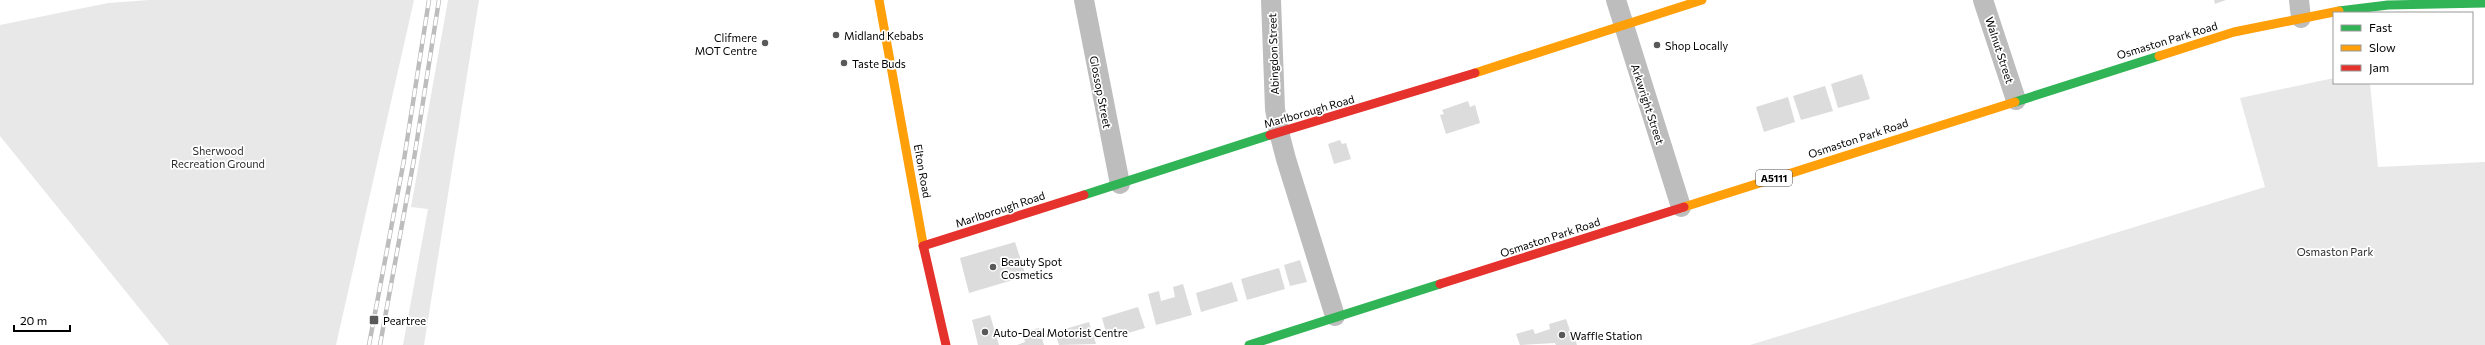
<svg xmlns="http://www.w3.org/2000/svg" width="2485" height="345" viewBox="0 0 2485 345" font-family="Commissioner,sans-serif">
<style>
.green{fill:#e8e8e8}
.building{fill:#dcdcdc}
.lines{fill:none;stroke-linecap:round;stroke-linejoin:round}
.street{stroke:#bdbdbd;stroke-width:20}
.fast{stroke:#30b455;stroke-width:9}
.slow{stroke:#ff9f0a;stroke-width:9}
.jam{stroke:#e5322d;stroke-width:9}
.rail-casing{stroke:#bdbdbd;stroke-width:4.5}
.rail{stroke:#fff;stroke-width:3;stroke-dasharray:9;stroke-linecap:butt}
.poi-dot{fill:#595959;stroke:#fff;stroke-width:1.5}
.labels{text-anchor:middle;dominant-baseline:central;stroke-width:3.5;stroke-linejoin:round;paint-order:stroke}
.shield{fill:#fff;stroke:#4c4c4c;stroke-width:1}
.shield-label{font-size:10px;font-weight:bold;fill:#000}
.poi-label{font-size:11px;fill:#000;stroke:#fff;text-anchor:start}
.street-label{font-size:11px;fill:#000;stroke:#fff}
.park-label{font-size:11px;fill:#2d2d2d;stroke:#fff}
</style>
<rect width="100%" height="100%" fill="#fff"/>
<!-- green -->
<g class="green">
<path d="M149 0H414L336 345H169L0 136V25L108 3Z"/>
<path d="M448 0H479L424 345H403L428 209 411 207Z"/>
<path d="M2334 78V83H2370L2378 167 2485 162V345H1750L2265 187 2240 98Z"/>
</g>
<!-- building -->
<g class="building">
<path d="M2214 0H2226L2215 4Z"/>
<path d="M1862 74 1870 99 1838 108 1831 84Z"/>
<path d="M1825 86 1833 111 1801 120 1793 96Z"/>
<path d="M1788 97 1795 122 1764 132 1756 107Z"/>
<path d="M1468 101 1470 107 1475 105 1480 123 1446 134 1440 115 1444 114 1442 110Z"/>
<path d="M1340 140 1342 144 1346 143 1351 159 1334 164 1328 144Z"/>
<path d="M1015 242 1026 276 969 293 960 258Z"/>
<path d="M1300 260 1307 282 1290 286 1284 265Z"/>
<path d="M1279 268 1285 289 1247 300 1241 279Z"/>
<path d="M1232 282 1238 301 1201 312 1196 293Z"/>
<path d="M1183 284 1192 315 1156 325 1148 294 1159 291 1161 301 1175 297 1173 287Z"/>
<path d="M1138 307 1145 328 1108 339 1102 318Z"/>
<path d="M990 315 999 345H978L972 320Z"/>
<path d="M1566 319 1572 336 1574 335 1577 345H1556L1555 343 1520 345 1516 334 1533 329 1535 334 1550 329 1549 324Z"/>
<path d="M1089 322 1096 344 1059 345 1055 332Z"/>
<path d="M1039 328 1044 345H1017L1025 342 1024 338 1032 336 1031 330Z"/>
</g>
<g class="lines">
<!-- street -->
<g class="street">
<path d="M1084 0 1120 184"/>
<path d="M1271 0 1275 109 1279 132 1286 159 1335 316"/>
<path d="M1616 0 1681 207"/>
<path d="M1983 0 2016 100"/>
<path d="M2299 0 2301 18"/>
</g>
<!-- fast -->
<g class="fast">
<path d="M2339 11 2388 5 2485 3"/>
<path d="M2015 102 2159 56"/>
<path d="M1084 195 1270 135"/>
<path d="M1249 345 1440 284"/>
</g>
<!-- slow -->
<g class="slow">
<path d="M879 0 924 249"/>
<path d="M2159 56 2234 32 2339 11"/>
<path d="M1475 73 1702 0"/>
<path d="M1684 207 2015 102"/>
</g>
<!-- jam -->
<g class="jam">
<path d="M1270 135 1475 73"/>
<path d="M923 246 1084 195"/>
<path d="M924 249 946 345"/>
<path d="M1440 284 1684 207"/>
</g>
<!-- rail casing -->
<g class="rail-casing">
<g id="rail">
<path d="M369 345 404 160 429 0"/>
<path d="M380 345 414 159 439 0"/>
</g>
</g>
<!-- rail -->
<use href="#rail" class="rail"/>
</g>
<!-- markers -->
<g class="poi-dot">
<circle cx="836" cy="35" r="4"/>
<circle cx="765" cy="43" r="4"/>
<circle cx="1657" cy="45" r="4"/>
<circle cx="844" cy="63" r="4"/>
<circle cx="993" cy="267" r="4"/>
<rect x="369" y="315" width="10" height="10" rx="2"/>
<circle cx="985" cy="332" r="4"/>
<circle cx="1562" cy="335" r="4"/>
</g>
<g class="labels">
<!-- shield labels -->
<rect class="shield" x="1756" y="170" width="36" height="16" rx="3"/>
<g class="shield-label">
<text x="1774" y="178">A5111</text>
</g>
<!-- poi labels -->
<g class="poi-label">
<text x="844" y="35">Midland Kebabs</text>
<text x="757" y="37" text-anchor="end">Clifmere<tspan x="757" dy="13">MOT Centre</tspan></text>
<text x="1665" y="45">Shop Locally</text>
<text x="852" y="63">Taste Buds</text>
<text x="1001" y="261">Beauty Spot<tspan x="1001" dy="13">Cosmetics</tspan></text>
<text x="383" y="320">Peartree</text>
<text x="993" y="332">Auto-Deal Motorist Centre</text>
<text x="1570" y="335">Waffle Station</text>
</g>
<!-- street labels -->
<g class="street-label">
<text transform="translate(2167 40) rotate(-17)">Osmaston Park Road</text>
<text transform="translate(2000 50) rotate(72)">Walnut Street</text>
<text transform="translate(1273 54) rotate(-92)">Abingdon Street</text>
<text transform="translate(1101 92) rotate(79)">Glossop Street</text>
<text transform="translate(1648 104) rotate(72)">Arkwright Street</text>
<text transform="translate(1309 111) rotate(-16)">Marlborough Road</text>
<text transform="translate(1858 138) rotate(-18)">Osmaston Park Road</text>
<text transform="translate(923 171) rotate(80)">Elton Road</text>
<text transform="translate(1000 209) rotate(-18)">Marlborough Road</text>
<text transform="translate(1550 237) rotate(-18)">Osmaston Park Road</text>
</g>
<!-- park labels -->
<g class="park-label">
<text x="218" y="150">Sherwood<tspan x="218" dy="13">Recreation Ground</tspan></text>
<text x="2335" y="251">Osmaston Park</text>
</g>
</g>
<!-- legend -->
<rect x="2333" y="12" width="140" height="72" fill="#ffffff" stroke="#999999"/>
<rect x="2341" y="25" width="20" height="6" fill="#30b455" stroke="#999999"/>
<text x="2369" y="32" font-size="12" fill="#000000">Fast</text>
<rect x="2341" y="45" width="20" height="6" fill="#ff9f0a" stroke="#999999"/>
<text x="2369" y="52" font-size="12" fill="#000000">Slow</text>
<rect x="2341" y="65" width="20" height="6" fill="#e5322d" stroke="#999999"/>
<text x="2369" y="72" font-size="12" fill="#000000">Jam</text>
<!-- scale -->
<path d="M14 325v6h56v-6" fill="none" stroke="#000000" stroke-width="2"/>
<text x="20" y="325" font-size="12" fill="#000000" stroke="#ffffff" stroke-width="3" paint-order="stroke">20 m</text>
</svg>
